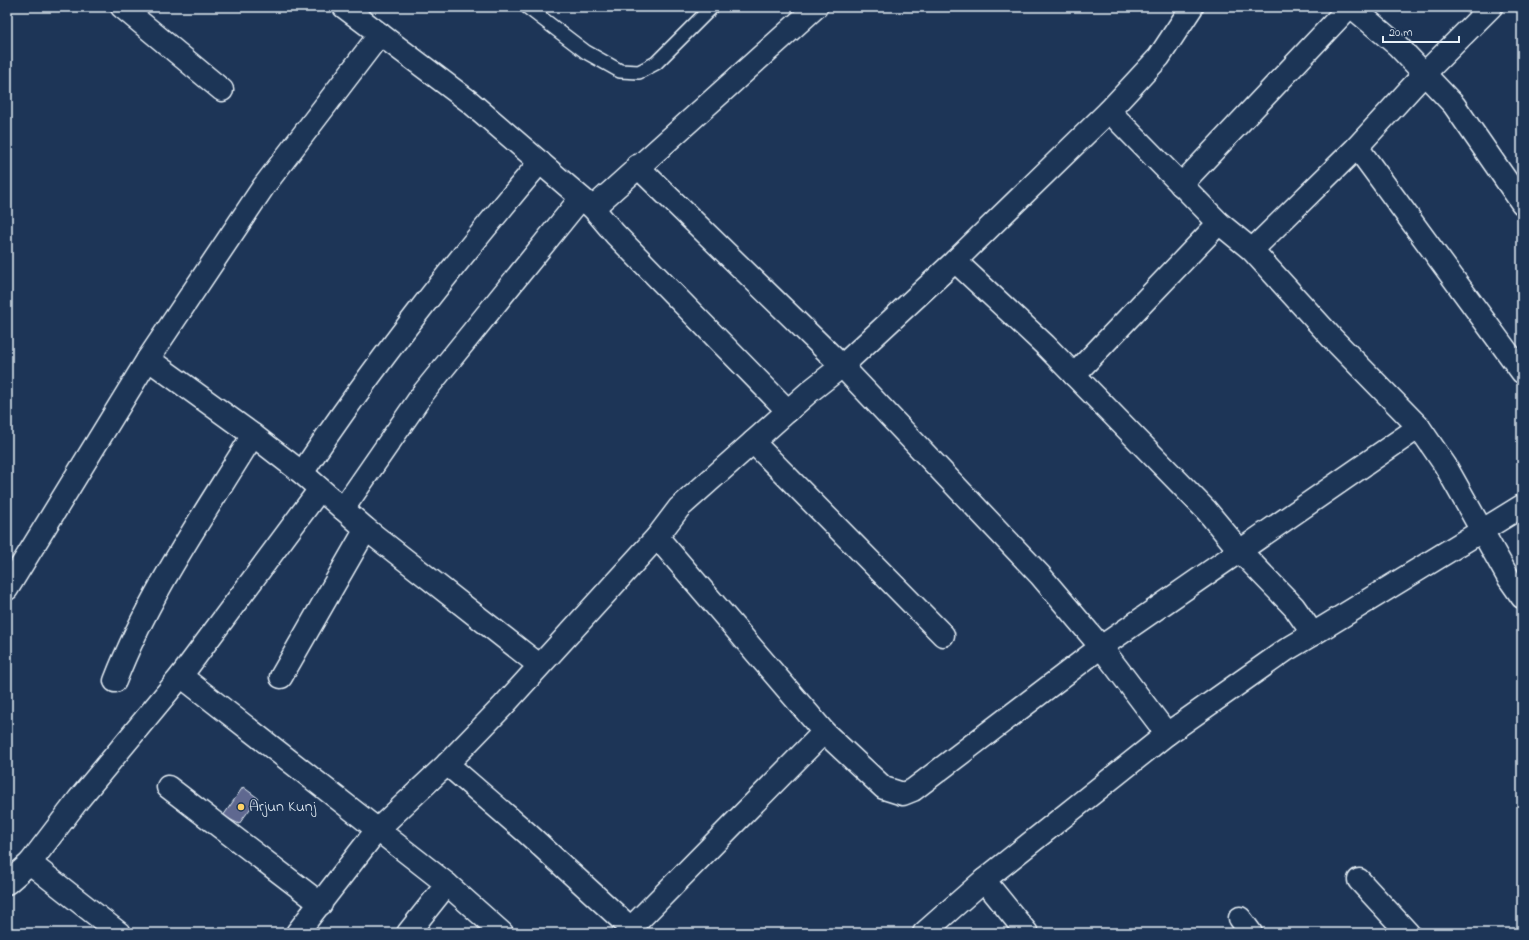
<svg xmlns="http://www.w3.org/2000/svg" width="1529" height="940" viewBox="0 0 1529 940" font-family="'Indie Flower',sans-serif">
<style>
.building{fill:#5e6890;stroke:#e8f1f8}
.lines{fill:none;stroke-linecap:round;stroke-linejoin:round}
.service-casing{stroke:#e8f1f8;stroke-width:16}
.minor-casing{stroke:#e8f1f8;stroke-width:25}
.service{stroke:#1d3557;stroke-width:13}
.minor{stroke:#1d3557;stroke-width:22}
.poi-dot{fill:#ffd166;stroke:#1d3557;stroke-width:1.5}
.labels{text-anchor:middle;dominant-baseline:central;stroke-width:3;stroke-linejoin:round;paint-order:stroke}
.poi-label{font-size:16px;fill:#e8f1f8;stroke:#1d3557;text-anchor:start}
</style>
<rect width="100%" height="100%" fill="#1d3557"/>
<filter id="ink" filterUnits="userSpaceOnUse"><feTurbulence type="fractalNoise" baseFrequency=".025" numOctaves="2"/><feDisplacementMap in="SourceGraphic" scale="8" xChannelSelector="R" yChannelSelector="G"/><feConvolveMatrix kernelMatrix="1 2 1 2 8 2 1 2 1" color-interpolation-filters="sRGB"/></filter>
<g filter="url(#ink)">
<!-- building -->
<path class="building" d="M243 787 258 798 239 824 223 816Z"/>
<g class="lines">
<!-- service casing -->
<g class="service-casing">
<path id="service" d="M527 7 586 52 620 71 639 72 656 63 712 7"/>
</g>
<!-- minor casing -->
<g class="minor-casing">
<g id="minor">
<path d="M122 7 222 90"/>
<path d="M344 7 470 102 593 208 615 234 788 411"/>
<path d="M1352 7 1397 45 1454 105 1522 203"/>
<path d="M1109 111 1219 223 1252 250 1332 338 1419 427 1445 465 1508 577 1522 597"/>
<path d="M1357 147 1522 372"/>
<path d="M637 166 842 366 1040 575 1101 647 1167 734"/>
<path d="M1181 185 1349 7"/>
<path d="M593 208 816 7"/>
<path d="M1252 250 1357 147 1424 74 1491 7"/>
<path d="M148 359 253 435 302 473 366 529 539 665"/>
<path d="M1074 375 1219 223"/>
<path d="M753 442 943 635"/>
<path d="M302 473C374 364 456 262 540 162"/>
<path d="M343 509 424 392 581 198"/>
<path d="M657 537 824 732 884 788 903 794 913 790 1101 647 1419 427"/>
<path d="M7 589 148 359 264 186 380 34"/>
<path d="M1313 634 1522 506"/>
<path d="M181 676 447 884 502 933"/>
<path d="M281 677 366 529"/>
<path d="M115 681C149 593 204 515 253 435"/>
<path d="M447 764 527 833 636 933"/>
<path d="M168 787 321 904"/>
<path d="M30 863 79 799 181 676 320 489"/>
<path d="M984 880 1027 933"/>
<path d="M1359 880 1408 933"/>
<path d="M7 883 30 863 119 933"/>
<path d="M1240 918 1251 933"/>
<path d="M297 933 377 830 447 764 503 706 657 537 679 508 809 392 842 366 955 261 1109 111 1159 57 1192 7"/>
<path d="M408 933 447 884"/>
<path d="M626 933 824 732"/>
<path d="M924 933 984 880 1167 734 1286 650 1313 634 1294 607 1241 552 1206 510 1045 345 955 261"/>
</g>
</g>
<!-- service -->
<use href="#service" class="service"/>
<!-- minor -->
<use href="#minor" class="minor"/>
</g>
</g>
<!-- markers -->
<circle class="poi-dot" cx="241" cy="807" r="4"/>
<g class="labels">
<!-- poi labels -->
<g class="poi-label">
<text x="249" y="807">Arjun Kunj</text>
</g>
</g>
<!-- margin -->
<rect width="1529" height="940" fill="none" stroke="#1d3557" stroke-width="24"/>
<rect x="12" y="12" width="1505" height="916" fill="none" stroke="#e8f1f8" stroke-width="1.5" filter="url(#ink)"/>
<!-- scale -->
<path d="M1383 36v6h76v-6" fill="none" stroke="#e8f1f8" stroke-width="2"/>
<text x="1389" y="36" font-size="12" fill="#e8f1f8" stroke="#1d3557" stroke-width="3" paint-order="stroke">20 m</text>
</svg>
